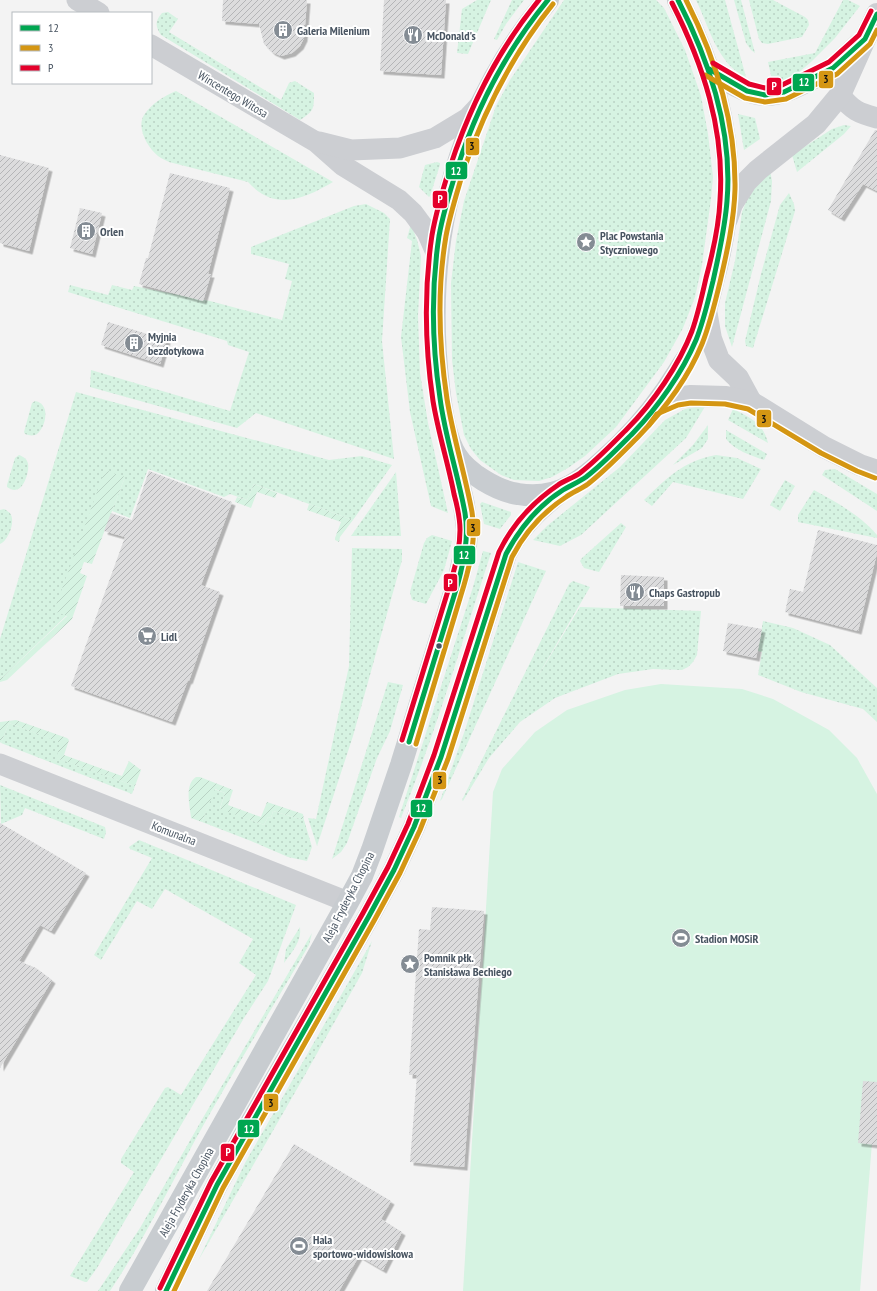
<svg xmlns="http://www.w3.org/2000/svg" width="877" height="1291" viewBox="0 0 877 1291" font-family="'PT Sans Narrow',sans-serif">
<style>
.grass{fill:url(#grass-dots)}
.park{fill:#d6f3e2}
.garden{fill:url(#garden-furrows)}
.building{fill:url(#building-hatch);filter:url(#shadow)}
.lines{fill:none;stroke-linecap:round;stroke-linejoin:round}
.minor{stroke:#ccced2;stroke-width:21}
.tertiary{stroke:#ccced2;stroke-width:22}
.primary{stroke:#c8ccd0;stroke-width:22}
.bus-1-casing{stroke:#fff;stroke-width:8}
.bus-2-casing{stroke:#fff;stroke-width:8}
.bus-3-casing{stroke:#fff;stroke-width:8}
.bus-1{stroke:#00a651;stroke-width:5}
.bus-2{stroke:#d49613;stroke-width:5}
.bus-3{stroke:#e4002b;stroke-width:5}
.bus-dot{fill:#485461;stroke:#fff;stroke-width:1.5}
.labels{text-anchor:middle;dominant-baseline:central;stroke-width:4;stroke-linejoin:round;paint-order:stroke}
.poi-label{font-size:12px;font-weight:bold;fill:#485461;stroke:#fff;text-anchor:start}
.street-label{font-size:12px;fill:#485461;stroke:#fff}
.line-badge{stroke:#fff;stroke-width:1.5}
.badge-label{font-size:11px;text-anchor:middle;font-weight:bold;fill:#fff}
.pale-badge-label{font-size:11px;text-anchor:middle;font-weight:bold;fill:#111}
</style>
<defs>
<pattern id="grass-dots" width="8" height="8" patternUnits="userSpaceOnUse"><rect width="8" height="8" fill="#d6f3e2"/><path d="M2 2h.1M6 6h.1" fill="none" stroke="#b9d2c4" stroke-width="1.8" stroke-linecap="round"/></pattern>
<pattern id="garden-furrows" width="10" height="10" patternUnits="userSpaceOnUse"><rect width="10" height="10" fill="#d6f3e2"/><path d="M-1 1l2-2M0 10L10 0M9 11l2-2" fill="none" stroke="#b9d2c4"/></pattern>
<pattern id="building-hatch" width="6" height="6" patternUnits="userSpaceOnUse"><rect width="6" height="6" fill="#dcdcdd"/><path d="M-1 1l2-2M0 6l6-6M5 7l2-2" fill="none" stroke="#b4b5b7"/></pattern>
<filter id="shadow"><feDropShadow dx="3.5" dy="3.5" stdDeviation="0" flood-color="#0004"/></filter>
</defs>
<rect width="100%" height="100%" fill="#f3f3f3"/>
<!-- grass -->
<g class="grass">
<path d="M477 0H491L468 54 457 53 462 9Z"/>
<path d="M512 0H524L506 24 497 40 494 39Z"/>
<path d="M564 0H656L664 8 685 50 701 96 708 134 713 177 711 199 702 265 695 297 683 328 664 362 616 427 585 456 568 468 552 477 539 481 514 480 501 475 480 460 471 449 464 435 456 393 452 360 451 283 456 241 464 201 496 106 510 80Z"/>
<path d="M696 0H725L746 77C717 64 709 26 696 0Z"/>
<path d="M734 0H741L755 53 751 50 746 43Z"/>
<path d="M749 0H773L805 17 808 20 809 25 802 37 768 44 762 43 759 39Z"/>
<path d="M843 0H848L860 6 835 38 811 62 792 78 773 84 768 62 815 53Z"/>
<path d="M168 12 178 19 169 32 281 100 289 83 295 81 314 93C314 109 314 111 300 120L161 35C155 26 155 21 162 13Z"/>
<path d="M176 91 333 182C304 199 275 212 248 182L169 162C166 160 162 159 158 156 148 148 136 128 144 115 152 103 164 96 176 91Z"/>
<path d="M738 114 755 118 760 139 744 150Z"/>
<path d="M844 125 851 126 844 134 797 172 792 155 832 129Z"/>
<path d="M437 162 440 163V165L430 196 429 197 419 187 425 165Z"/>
<path d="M770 170 772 181 771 201 732 347 725 326V303L735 261 742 212 749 194Z"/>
<path d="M789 193 794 204 795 211 753 348 746 346 745 341 761 274 778 212 780 205Z"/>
<path d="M366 204 384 213 390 219 382 341 394 459 256 413 237 428 90 387 91 370 230 411 249 352 228 345 227 341 68 292 70 285 108 295 112 285 132 290 134 286 210 301 282 320 292 281 285 279 289 264 251 254V247L354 206Z"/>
<path d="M411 224 417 240 421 256 418 316 420 373 428 423 448 513 431 506 410 412 401 337 412 241 407 238Z"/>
<path d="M76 392 329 460 362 456 392 465 353 520 254 484 247 500 230 494 224 497 148 469 130 518 112 511 125 477 55 611 67 615 3 677 0 676V639Z"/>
<path d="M35 401C53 404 44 432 35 435 31 436 28 435 25 434L24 432 32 403Z"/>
<path d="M706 405 686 438 581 535 560 546 533 540 547 526 620 467 665 420 685 409Z"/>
<path d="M733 409C751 418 763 423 768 443L728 420Z"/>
<path d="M708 425V439L702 448 673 465 693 445Z"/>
<path d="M726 430 767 454 764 460C750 455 736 451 726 439Z"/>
<path d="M19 455C30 459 29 466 27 475 24 485 18 495 7 487V485L15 458Z"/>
<path d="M716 455 737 458 761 469 743 499 673 482 652 506 644 500C667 478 683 461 716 455Z"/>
<path d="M835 469 877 494V511L822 475 825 470Z"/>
<path d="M396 472 401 536H351Z"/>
<path d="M785 480 795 486 780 511 770 505Z"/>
<path d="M814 490C836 502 860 515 877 535V538L798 522V515Z"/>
<path d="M482 502 511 512V515L500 529 484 524 480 504Z"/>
<path d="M4 509C7 511 10 512 11 515 15 523 8 541 0 544V510Z"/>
<path d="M621 523 626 527 599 572 584 568 580 561 582 558Z"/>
<path d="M432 535 452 541 444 570 426 604 412 600 410 592 424 543 427 538Z"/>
<path d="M352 548 402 549V560L353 736 317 846 308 818 316 819 349 666Z"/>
<path d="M483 551 491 553C462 642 436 732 401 818L399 817 473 587Z"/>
<path d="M518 562 546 571 442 799 440 801 465 730Z"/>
<path d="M573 581 590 587 535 681 580 607 701 611 697 655 693 662 688 667 682 670 653 669 618 674 555 698 520 722 489 758 463 801 462 800 569 584Z"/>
<path d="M763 621 793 628 830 645 877 688V722L863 709 801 692 758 675 762 652 758 651Z"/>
<path d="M388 682 403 685 390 731 377 758 347 843 341 852 332 859Z"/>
<path d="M9 723 62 743 57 758 135 786 132 794 1 743Z"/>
<path d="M0 785 105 827 106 832 104 839 25 808 22 815 1 824Z"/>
<path d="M214 789 225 793 220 808 264 825 268 817 271 818 273 811 304 820 312 847 307 861 288 857 251 841 202 822Z"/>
<path d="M139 840 296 905 268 981 244 1018 97 1268 87 1282H85L70 1276 134 1172 121 1163V1159L165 1088 168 1087 181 1095 256 975 239 963 253 939 165 889 152 909 137 901 101 960 94 955 152 858 130 849 129 847Z"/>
<path d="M300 927C302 941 292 952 284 963L286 949Z"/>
<path d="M312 933 309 945C275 1003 241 1059 208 1117 175 1175 147 1236 110 1291H98L140 1228 204 1116Z"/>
<path d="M372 941 362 973 301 1082 198 1261 245 1163Z"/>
</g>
<!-- park -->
<path class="park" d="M661 684 742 689 773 699 829 730 857 758 877 794V1081L860 1291H463L493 792 502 769 535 732 567 710 625 690Z"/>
<!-- garden -->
<g class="garden">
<path d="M105 470 125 477 92 564 84 562 80 573 87 576 72 619 7 680 0 682V676L3 677 67 616 54 611Z"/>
<path d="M254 484 277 493 275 498 257 492 251 508 235 502 237 497 247 500Z"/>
<path d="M309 504 353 520 340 537 339 542 335 540V538L341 522 307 510Z"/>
<path d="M16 720 67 738 69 740 64 755 122 776 129 761 141 770 135 786 56 758 61 743 9 723 1 743 0 742V722Z"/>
<path d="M196 777H200L233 790 228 805 261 817 267 802 303 814 304 820 273 811 271 818 268 817 264 825 220 809 225 793 215 789 202 822 191 818C190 807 184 784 196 777Z"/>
</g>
<!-- building -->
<g class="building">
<path d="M223 0H307L304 38 300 46 292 53 281 56 272 52 264 44 259 24 222 21Z"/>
<path d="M384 0H446L441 75 380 71Z"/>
<path d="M875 130H877V191L863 184 841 218 828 210Z"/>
<path d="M0 155 49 168 29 251 0 243Z"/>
<path d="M170 173 230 188 208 274H211L203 301 139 284 146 258H148Z"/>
<path d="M80 208 102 213 92 254 70 248Z"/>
<path d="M108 322 167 340 160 364 101 345Z"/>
<path d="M149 471 232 502 201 585 220 592 189 681 188 680 172 722 71 686 125 537 104 531 111 513 132 520Z"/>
<path d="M818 530 877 545V553L858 631 785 612 790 589 803 592Z"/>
<path d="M621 575 664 577V606H620Z"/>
<path d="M728 623 762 629 756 658 723 651Z"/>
<path d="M0 823 86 873 51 931 40 925 19 961 36 968 52 980 0 1068Z"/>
<path d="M432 907 484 911 464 1167 410 1162 417 1075H409L419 929 430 930Z"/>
<path d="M863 1081 877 1082V1145L858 1143Z"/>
<path d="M294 1144 391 1201 381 1219 402 1232 383 1270 359 1256 339 1291H207Z"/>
</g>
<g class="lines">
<!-- minor -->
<g class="minor">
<path d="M77 0 99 13"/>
<path d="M151 45 316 142 342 165 399 200 413 213 427 232 437 255"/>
<path d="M840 95C852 110 858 113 877 118"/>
<path d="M319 142 351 150 400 148 435 138 468 118 481 104"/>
<path d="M0 764 348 902"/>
</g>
<!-- tertiary -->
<g class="tertiary">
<path d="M709 69C725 80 745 94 765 95 784 96 809 80 826 72L833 68 859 44"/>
<path d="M727 219 732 204 746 182 758 170 816 124 840 95 865 39 877 14"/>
<path d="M706 310 711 339 719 360 738 378 751 402"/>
<path d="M653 408 676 398 691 396 726 397 751 402 824 447 860 465 877 471"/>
</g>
<!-- primary -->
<g class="primary">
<path d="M548 0C517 36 491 80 472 124 437 209 428 296 439 387 441 406 446 439 456 455 467 473 497 491 518 494 563 502 589 474 619 446 643 423 663 397 680 369 684 362 689 356 692 349 702 328 708 304 713 282 721 252 727 221 728 190 729 124 709 58 678 0"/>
<path d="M130 1291 348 902 362 876 372 850 401 765 459 577 466 546 467 529 464 505 452 452"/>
<path d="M166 1291 217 1185 251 1123 369 916 394 870 414 827 441 757 506 554C519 527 537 511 560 492"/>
</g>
<!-- bus-1 casing -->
<g class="bus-1-casing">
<g id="bus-1">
<path d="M709 69 747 91 765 95 784 92 833 68 865 39 877 14"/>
<path d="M409 742 458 583C464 560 469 537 465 513 458 474 445 437 440 398 432 345 431 289 439 236 443 213 450 191 457 169 477 106 506 51 548 0"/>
<path d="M166 1291 217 1185 369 916 394 870 414 827 441 757 506 554C520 528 539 505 563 490 571 485 579 482 586 477 603 464 618 448 633 433 658 407 682 373 696 340 704 320 708 301 713 281 719 254 725 228 727 201 733 130 710 62 678 0"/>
</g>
</g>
<!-- bus-2 casing -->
<g class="bus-2-casing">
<g id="bus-2">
<path d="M705 75 745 98 765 102 786 99 837 74 870 44 877 30"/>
<path d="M649 425 657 414 678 405 691 403 725 404 748 409 821 453 857 471 875 478"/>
<path d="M416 744 464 585C471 561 476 537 472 512 465 474 453 437 447 399 439 346 437 289 446 236 450 214 457 193 463 172 484 110 512 55 553 4"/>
<path d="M174 1291 223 1188 375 919 400 873 420 830 448 759 512 557C525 532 543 512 566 497 573 492 581 489 588 484 606 470 622 453 638 437 663 411 688 378 702 344 710 324 715 303 720 282 727 252 734 221 735 189 736 122 716 59 686 0"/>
</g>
</g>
<!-- bus-3 casing -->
<g class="bus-3-casing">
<g id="bus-3">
<path d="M713 63 749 84 765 88 782 85 829 62 859 35 871 11"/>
<path d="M402 740 451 581C456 564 460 548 460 530 460 518 457 505 454 494 448 463 438 432 433 401 425 347 424 289 432 235 436 212 443 189 450 167 470 106 498 50 539 0"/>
<path d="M160 1288 211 1182 363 913 388 867 408 824 434 755 499 552C512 525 533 502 558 485 565 480 573 478 580 473 597 460 612 444 627 429 653 403 679 365 692 331 698 314 702 296 706 278 713 252 719 226 720 200 725 130 703 64 672 3"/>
</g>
</g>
<!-- bus-1 -->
<use href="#bus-1" class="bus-1"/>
<!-- bus-2 -->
<use href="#bus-2" class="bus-2"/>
<!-- bus-3 -->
<use href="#bus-3" class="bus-3"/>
</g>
<!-- icons -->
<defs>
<g id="building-disc" transform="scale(1)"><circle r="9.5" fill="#848c94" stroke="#fff"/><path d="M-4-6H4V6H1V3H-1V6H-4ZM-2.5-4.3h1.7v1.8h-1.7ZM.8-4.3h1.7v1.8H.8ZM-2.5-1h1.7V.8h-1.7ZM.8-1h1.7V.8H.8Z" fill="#fff"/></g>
<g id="restaurant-disc" transform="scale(1)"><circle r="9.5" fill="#848c94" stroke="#fff"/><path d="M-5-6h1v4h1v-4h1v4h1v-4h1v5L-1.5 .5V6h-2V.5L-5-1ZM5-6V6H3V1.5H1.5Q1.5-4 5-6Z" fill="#fff"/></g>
<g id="sight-disc" transform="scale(1)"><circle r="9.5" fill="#848c94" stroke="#fff"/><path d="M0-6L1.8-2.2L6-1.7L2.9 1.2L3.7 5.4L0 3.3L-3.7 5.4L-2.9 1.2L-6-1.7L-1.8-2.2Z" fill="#fff"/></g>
<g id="supermarket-disc" transform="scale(1)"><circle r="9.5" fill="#848c94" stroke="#fff"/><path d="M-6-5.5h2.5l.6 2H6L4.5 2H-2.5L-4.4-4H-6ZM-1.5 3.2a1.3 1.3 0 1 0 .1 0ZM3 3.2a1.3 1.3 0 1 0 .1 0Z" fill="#fff"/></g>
<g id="stadium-disc" transform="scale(1)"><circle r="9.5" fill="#848c94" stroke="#fff"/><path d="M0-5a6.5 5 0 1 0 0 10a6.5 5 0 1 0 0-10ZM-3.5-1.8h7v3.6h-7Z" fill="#fff"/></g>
</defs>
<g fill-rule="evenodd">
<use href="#building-disc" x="283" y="30"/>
<use href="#restaurant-disc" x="413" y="35"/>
<use href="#building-disc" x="86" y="231"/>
<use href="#sight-disc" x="586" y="242"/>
<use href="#building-disc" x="134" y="343"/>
<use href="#restaurant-disc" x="635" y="592"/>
<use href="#supermarket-disc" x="147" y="636"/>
<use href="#stadium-disc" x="681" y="938"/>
<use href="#sight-disc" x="410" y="964"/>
<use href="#stadium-disc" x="299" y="1246"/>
</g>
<!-- markers -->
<circle class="bus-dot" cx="439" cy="646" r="3.5"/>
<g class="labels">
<!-- poi labels -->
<g class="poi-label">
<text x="297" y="30">Galeria Milenium</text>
<text x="427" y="35">McDonald's</text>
<text x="100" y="231">Orlen</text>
<text x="600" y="235">Plac Powstania<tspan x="600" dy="14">Styczniowego</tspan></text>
<text x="148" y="336">Myjnia<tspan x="148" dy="14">bezdotykowa</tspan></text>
<text x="649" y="592">Chaps Gastropub</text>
<text x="161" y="636">Lidl</text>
<text x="695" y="938">Stadion MOSiR</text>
<text x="424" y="957">Pomnik płk.<tspan x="424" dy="14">Stanisława Bechiego</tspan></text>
<text x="313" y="1239">Hala<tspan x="313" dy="14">sportowo-widowiskowa</tspan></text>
</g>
<!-- street labels -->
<g class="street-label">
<text transform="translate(233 94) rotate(31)">Wincentego Witosa</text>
<text transform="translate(174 833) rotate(21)">Komunalna</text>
<text transform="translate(348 897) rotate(-63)">Aleja Fryderyka Chopina</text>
<text transform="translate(186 1192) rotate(-61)">Aleja Fryderyka Chopina</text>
</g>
</g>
<g class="line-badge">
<rect x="818" y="70" width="16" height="19" rx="4" fill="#d49613"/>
<rect x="792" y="73" width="23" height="19" rx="4" fill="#00a651"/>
<rect x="766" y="77" width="16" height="19" rx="4" fill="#e4002b"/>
<rect x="465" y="137" width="15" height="19" rx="4" fill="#d49613"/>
<rect x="445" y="161" width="23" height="19" rx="4" fill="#00a651"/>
<rect x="432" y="190" width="16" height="19" rx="4" fill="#e4002b"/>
<rect x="756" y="409" width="16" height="19" rx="4" fill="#d49613"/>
<rect x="466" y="518" width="15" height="19" rx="4" fill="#d49613"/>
<rect x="453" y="545" width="23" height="20" rx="4" fill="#00a651"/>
<rect x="443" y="573" width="15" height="19" rx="4" fill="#e4002b"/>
<rect x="432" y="771" width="15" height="19" rx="4" fill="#d49613"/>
<rect x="410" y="799" width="23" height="19" rx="4" fill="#00a651"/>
<rect x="263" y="1093" width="16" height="19" rx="4" fill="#d49613"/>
<rect x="237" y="1119" width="23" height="19" rx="4" fill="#00a651"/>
<rect x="220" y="1143" width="15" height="19" rx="4" fill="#e4002b"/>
</g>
<g class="badge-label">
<text x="804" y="86">12</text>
<text x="774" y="90">P</text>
<text x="456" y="175">12</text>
<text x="440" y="203">P</text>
<text x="464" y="559">12</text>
<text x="450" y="587">P</text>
<text x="421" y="812">12</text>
<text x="249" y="1133">12</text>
<text x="228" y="1156">P</text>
</g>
<g class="pale-badge-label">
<text x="826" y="83">3</text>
<text x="472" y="150">3</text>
<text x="764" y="423">3</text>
<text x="473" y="532">3</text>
<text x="440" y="784">3</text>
<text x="271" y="1107">3</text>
</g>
<!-- legend -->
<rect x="12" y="12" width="140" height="72" fill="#ffffff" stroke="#b6bbc0"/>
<rect x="20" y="25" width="20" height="6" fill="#00a651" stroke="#b6bbc0"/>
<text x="48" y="32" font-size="12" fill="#485461">12</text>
<rect x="20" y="45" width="20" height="6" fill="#d49613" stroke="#b6bbc0"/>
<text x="48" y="52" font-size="12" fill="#485461">3</text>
<rect x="20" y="65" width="20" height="6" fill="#e4002b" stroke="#b6bbc0"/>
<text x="48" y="72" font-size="12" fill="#485461">P</text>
</svg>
